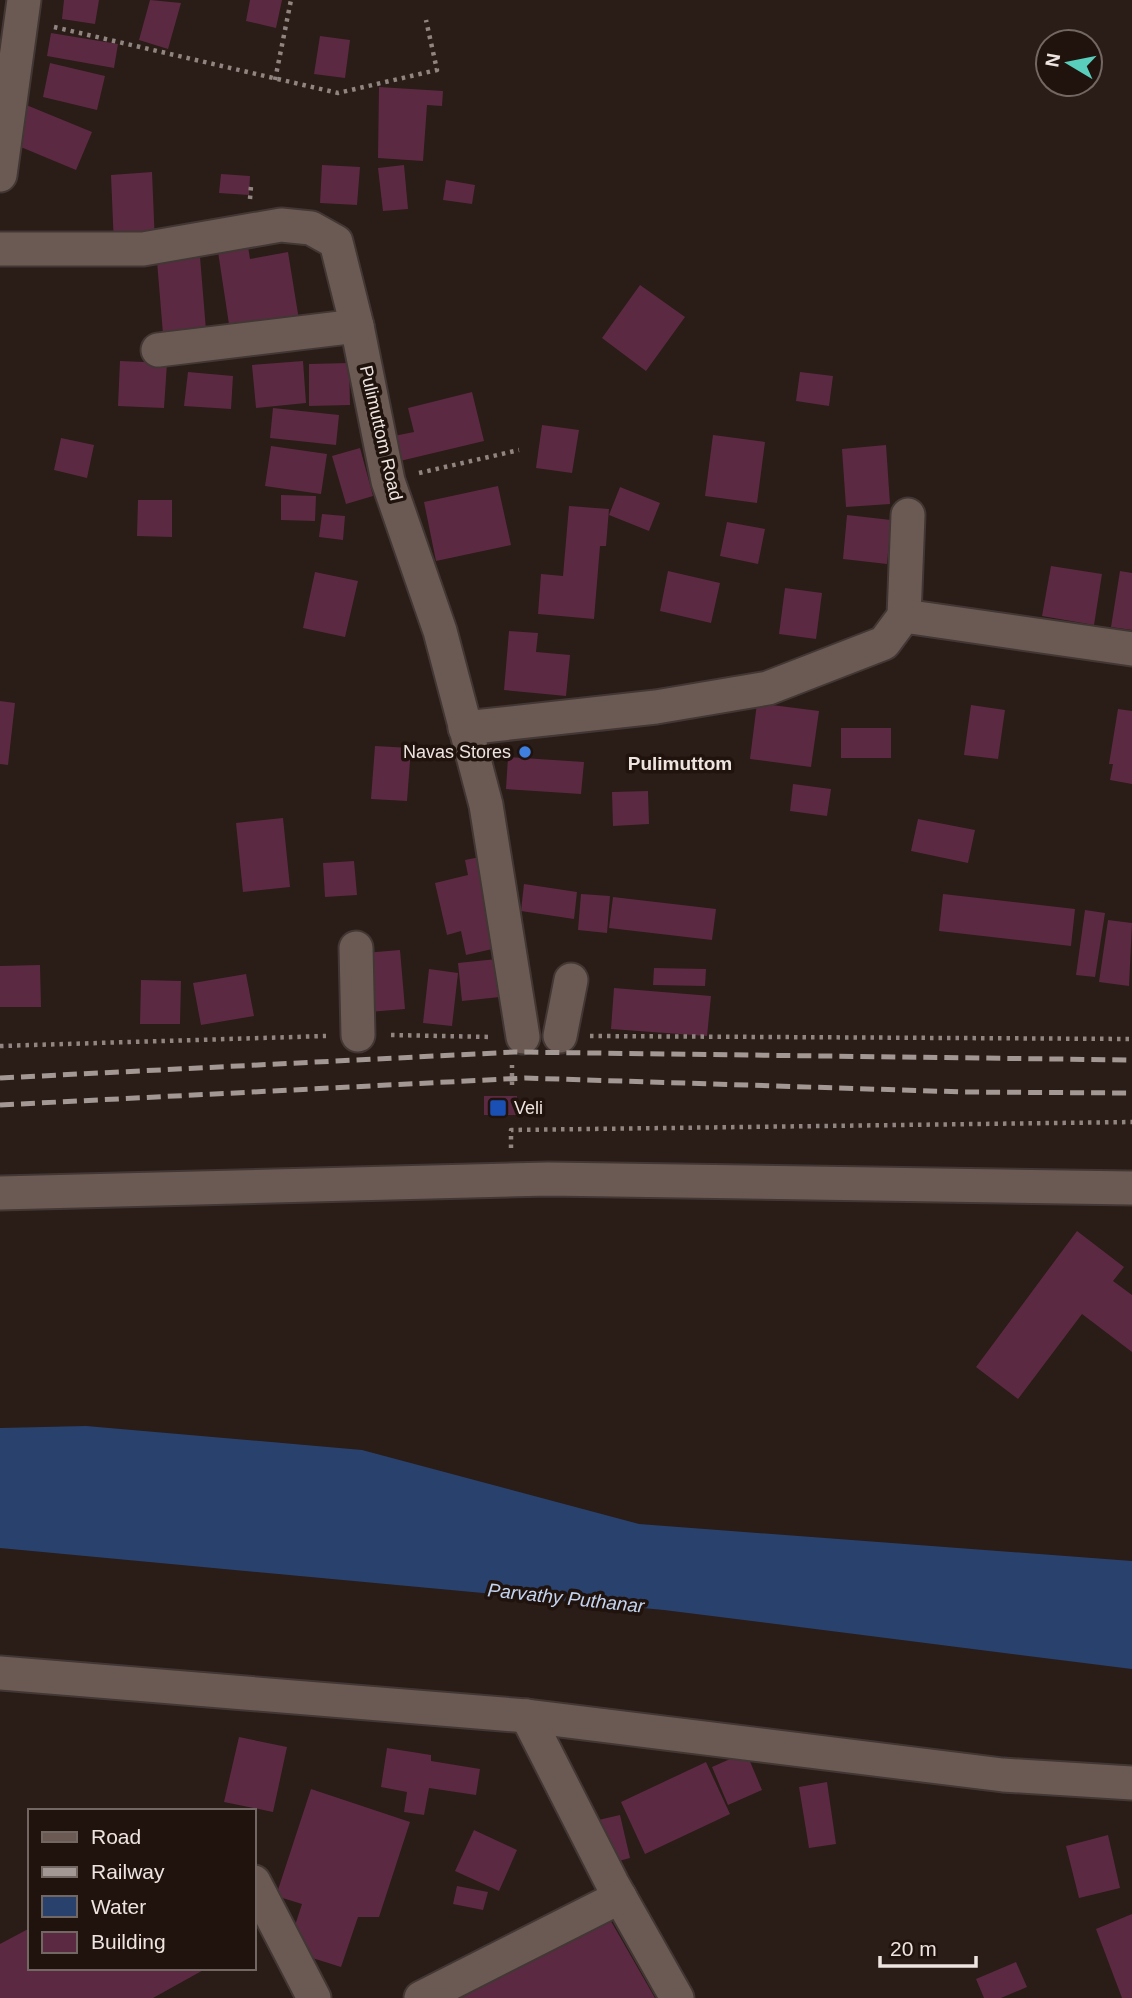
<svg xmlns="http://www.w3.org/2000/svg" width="1132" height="1998" viewBox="0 0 1132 1998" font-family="Arial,sans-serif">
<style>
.water{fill:#29416d}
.building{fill:#5c2942}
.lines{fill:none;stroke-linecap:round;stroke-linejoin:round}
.minor-casing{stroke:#423734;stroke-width:37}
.path{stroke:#918581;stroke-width:4.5;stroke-dasharray:3.5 5;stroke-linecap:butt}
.minor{stroke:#6b5a53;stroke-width:33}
.rail{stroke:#a49894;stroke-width:5;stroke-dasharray:14 7;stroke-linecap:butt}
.shop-dot{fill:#3f7fe0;stroke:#20130e;stroke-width:2.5}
.transit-dot{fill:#1a4fb4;stroke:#20130e;stroke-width:2.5}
.labels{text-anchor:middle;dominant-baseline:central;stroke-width:7;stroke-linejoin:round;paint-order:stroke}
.street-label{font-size:18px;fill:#eee4e0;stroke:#20130e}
.poi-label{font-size:18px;fill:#eee4e0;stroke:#20130e;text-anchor:end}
.neighbourhood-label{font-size:19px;font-weight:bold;fill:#eee4e0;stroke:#20130e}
.water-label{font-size:19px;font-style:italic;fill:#c4d5f2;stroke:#20130e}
</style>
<rect width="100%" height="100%" fill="#2a1c17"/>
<!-- water -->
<path class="water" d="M86 1426 362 1450 639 1524 1132 1561V1669L664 1610 0 1548V1428Z"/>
<!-- building -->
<g class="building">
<path d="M64 0H99L95 24 62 19Z"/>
<path d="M150 0 181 3 168 49 139 40Z"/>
<path d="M250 0H282L276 28 246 21Z"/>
<path d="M51 33 118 44 114 68 47 56Z"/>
<path d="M320 36 350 40 345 78 314 74Z"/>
<path d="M50 63 105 76 97 110 43 97Z"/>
<path d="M379 87 443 91 442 106 427 105 423 161 378 158Z"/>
<path d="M19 102 92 132 76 170 4 140Z"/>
<path d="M322 165 360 167 357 205 320 203Z"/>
<path d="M404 165 408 209 383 211 378 168Z"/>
<path d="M152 172 155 244 114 246 111 175Z"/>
<path d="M221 174 250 176 249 195 219 193Z"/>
<path d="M446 180 475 185 472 204 443 200Z"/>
<path d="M247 240 250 259 288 252 299 320 230 331 217 245Z"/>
<path d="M200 257 206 330 163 334 157 261Z"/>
<path d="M640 285 685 317 646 371 602 338Z"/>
<path d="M120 361 167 363 164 408 118 406Z"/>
<path d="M303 361 306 403 256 408 252 365Z"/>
<path d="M349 363 350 405 309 406V364Z"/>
<path d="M188 372 233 376 231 409 184 406Z"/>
<path d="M800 372 833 376 829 406 796 401Z"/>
<path d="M472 392 484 441 400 461 394 436 414 432 408 408Z"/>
<path d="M273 408 339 415 336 445 270 438Z"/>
<path d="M542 425 579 430 572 473 536 468Z"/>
<path d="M713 435 765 442 757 503 705 496Z"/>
<path d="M61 438 94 445 87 478 54 470Z"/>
<path d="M886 445 890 504 846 507 842 449Z"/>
<path d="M271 446 327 454 321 494 265 486Z"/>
<path d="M360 448 373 496 346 504 332 456Z"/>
<path d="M498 486 511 545 436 561 424 502Z"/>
<path d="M620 487 660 503 649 531 609 515Z"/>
<path d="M281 495 316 496 315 521 281 520Z"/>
<path d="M138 500H172V537L137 536Z"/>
<path d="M569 506 609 509 606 546H600L594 619 538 614 541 574 563 576Z"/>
<path d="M322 514 345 516 343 540 319 537Z"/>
<path d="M847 515 891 520 887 564 843 559Z"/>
<path d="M727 522 765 529 758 564 720 556Z"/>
<path d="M1051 566 1102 574 1094 625 1042 616Z"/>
<path d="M668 571 720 583 711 623 660 611Z"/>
<path d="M1120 571 1132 573V630L1111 627Z"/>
<path d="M315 572 358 581 345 637 303 628Z"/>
<path d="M785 588 822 593 816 639 779 634Z"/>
<path d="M509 631 538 633 536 652 570 655 566 696 504 690Z"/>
<path d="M0 701 15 703 8 765 0 764Z"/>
<path d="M757 703 819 711 811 767 750 759Z"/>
<path d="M971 705 1005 710 998 759 964 755Z"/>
<path d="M1118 709 1132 711V784L1110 780 1113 764H1109Z"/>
<rect x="841" y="728" width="50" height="30"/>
<path d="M375 746 411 748 407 801 371 799Z"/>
<path d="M508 757 584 762 581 794 506 789Z"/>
<path d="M793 784 831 789 827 816 790 811Z"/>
<path d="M648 791 649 824 613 826 612 792Z"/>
<path d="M283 818 290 887 243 892 236 823Z"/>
<path d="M918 819 975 830 968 863 911 851Z"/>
<path d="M490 855 510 945 466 955 461 931 447 935 435 883 468 875 465 860Z"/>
<path d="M354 861 357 895 325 897 323 863Z"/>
<path d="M524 884 577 892 574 919 521 911Z"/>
<path d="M581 894 610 896 607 933 578 930Z"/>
<path d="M943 894 1075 909 1071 946 939 931Z"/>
<path d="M613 897 716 909 712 940 609 928Z"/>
<path d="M1085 910 1105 913 1095 977 1076 975Z"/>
<path d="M1108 920 1132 923 1129 986 1099 982Z"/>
<path d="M400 950 405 1009 369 1012 364 953Z"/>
<path d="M497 959 500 997 462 1001 458 963Z"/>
<path d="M40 965 41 1007H0V966Z"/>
<path d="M654 968 706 969 705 986 653 985Z"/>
<path d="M429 969 458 973 452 1026 423 1023Z"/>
<path d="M246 974 254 1016 201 1025 193 983Z"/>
<path d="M141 980 181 981 180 1024H140Z"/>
<path d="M614 988 711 996 707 1036 611 1029Z"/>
<path d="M484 1096H517L518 1115H484Z"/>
<path d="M1077 1231 1124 1267 1113 1281 1132 1295V1352L1082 1314 1018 1399 976 1367Z"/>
<path d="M239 1737 287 1747 273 1812 224 1802Z"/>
<path d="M387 1748 431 1755V1761L480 1769 476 1795 429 1788 424 1815 404 1812 407 1792 381 1787Z"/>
<path d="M746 1752 762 1790 728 1805 712 1767Z"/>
<path d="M706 1762 730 1814 645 1854 621 1802Z"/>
<path d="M827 1782 836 1844 809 1848 799 1787Z"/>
<path d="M311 1789 410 1822 379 1917H358L341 1967 287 1950 302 1904 276 1896Z"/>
<path d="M620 1815 630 1858 604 1865 594 1821Z"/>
<path d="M474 1830 517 1850 499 1891 455 1871Z"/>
<path d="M1108 1835 1120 1888 1079 1898 1066 1846Z"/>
<path d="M457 1886 488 1892 483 1910 453 1904Z"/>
<path d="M604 1909 655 1998H450Z"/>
<path d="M1132 1914V1998H1122L1096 1929Z"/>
<path d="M30 1928V1968H207L153 1998H0V1944Z"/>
<path d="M1016 1962 1027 1987 1001 1998H984L976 1979Z"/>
</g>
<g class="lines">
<!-- minor casing -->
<g class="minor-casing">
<g id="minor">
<path d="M0 175 24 0"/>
<path d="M0 249H143L281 225 311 228 336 242 357 326 388 481 440 631 486 805 523 1037"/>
<path d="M158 350 357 326"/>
<path d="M904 616 908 515"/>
<path d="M465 728 656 707 768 688 884 643 904 616 1132 649"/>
<path d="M356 948 358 1035"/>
<path d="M560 1036 571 980"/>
<path d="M0 1193 548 1179 1132 1188"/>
<path d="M0 1673 527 1716 1003 1775 1132 1783"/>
<path d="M527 1716 612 1883 677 1998"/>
<path d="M254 1882 314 1998"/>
<path d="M421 1998 620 1897"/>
</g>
</g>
<!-- path -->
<g class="path">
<path d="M54 27 338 93 437 70 426 20"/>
<path d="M275 80 291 0"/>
<path d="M250 199 251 186"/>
<path d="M419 473 519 450"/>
<path d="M391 1035 491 1037"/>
<path d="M590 1036 1132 1039"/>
<path d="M0 1046 326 1036"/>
<path d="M512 1085V1065"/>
<path d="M511 1148V1130L1132 1122"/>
</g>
<!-- minor -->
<use href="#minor" class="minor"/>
<!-- rail -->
<g class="rail">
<path d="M0 1078 515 1052 1132 1060"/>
<path d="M0 1105 525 1078 964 1092 1132 1093"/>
</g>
</g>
<!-- markers -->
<circle class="shop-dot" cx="525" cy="752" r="7"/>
<rect class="transit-dot" x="489" y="1099" width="18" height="18" rx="3.5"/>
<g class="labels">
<!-- street labels -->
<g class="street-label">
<text transform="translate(381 433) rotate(77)">Pulimuttom Road</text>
</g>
<!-- poi labels -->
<g class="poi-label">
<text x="511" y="752">Navas Stores</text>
<text x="514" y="1108" text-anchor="start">Veli</text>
</g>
<!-- neighbourhood labels -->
<g class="neighbourhood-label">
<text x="680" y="763">Pulimuttom</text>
</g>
<!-- water labels -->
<g class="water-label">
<text transform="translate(566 1598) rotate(6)">Parvathy Puthanar</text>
</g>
</g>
<!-- legend -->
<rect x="28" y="1809" width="228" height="161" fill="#20130e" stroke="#726762" stroke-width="2"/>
<rect x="42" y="1832" width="35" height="10" fill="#6b5a53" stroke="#726762" stroke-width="2"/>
<text x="91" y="1844" font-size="21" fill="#eee4e0">Road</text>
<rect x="42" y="1867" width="35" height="10" fill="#a49894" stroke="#726762" stroke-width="2"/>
<text x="91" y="1879" font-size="21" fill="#eee4e0">Railway</text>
<rect x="42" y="1896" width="35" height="21" fill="#29416d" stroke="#726762" stroke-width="2"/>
<text x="91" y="1914" font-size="21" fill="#eee4e0">Water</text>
<rect x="42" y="1932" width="35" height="21" fill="#5c2942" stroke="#726762" stroke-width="2"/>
<text x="91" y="1949" font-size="21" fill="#eee4e0">Building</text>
<!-- north arrow -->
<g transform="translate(1069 63) rotate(280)"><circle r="33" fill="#20130e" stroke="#726762" stroke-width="2"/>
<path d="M0-5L12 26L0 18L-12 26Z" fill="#5acebc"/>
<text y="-10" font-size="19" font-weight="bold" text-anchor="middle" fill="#eee4e0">N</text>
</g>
<!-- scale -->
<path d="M880 1956v10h96v-10" fill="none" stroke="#eee4e0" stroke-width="3.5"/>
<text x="890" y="1956" font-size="21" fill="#eee4e0" stroke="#20130e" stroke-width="5" paint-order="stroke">20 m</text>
</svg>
